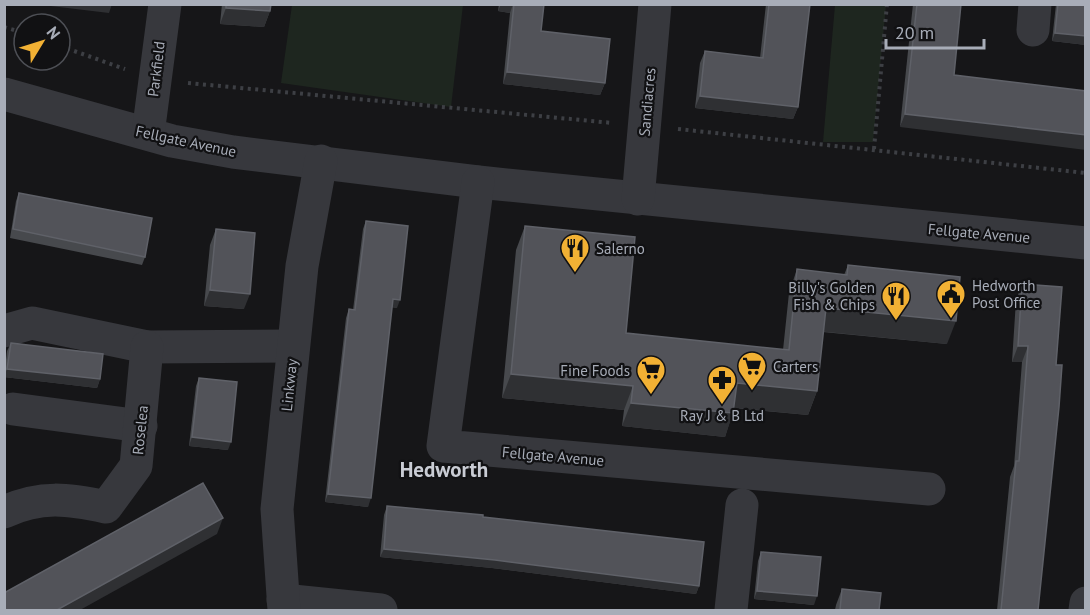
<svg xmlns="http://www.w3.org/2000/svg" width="1090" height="615" viewBox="0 0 1090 615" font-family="'PT Sans',sans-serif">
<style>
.green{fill:#1e261f}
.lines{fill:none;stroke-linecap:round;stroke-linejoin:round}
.path{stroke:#3d3f44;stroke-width:4;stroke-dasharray:3 4.5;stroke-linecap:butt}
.minor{stroke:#37383d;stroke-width:33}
.wall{fill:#47494d}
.shaded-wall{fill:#2f3033}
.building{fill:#525359;stroke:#5f6168;stroke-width:1.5}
.labels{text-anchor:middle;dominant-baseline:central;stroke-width:4.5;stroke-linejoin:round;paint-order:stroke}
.street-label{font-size:15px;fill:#a8adb8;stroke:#111113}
.poi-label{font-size:15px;fill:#a8adb8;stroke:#111113;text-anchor:start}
.district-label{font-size:21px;font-weight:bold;fill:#c9ccd4;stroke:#111113}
</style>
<rect width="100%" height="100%" fill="#161618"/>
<!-- green -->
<g class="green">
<path d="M292 5H463L451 107 281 83Z"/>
<path d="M835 5H886L873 142H823Z"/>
</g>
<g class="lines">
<!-- path -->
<g class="path">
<path d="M4 27 24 33"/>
<path d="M60 46 125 69"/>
<path d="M188 83 613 123"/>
<path d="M678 129 1086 173"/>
<path d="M874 149 887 4"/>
</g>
<!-- minor -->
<g class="minor">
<path d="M1033 30 1035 4"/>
<path d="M4 94 172 141 233 152 478 182 1086 243"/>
<path d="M148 134 165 4"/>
<path d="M478 182 443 446 929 489"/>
<path d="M638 199 655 4"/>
<path d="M4 331 32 323 147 347 293 346"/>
<path d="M13 409 141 426"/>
<path d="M4 512C41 495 68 499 106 507L136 466 147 347"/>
<path d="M283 600 381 610"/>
<path d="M284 610 277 509 302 266 321 161"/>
<path d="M731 610 742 505"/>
<path d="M1085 610 1086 603"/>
</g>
</g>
<!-- wall -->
<g class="wall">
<path d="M222 4H271L270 11 264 27 220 24Z"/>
<path d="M499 4H544L541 31 605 83 600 95 503 84 510 13 498 11Z"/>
<path d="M766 4H810L798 107 793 119 695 108 700 63 705 51 760 58Z"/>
<path d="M913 4H961L900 127Z"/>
<path d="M1056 4H1086V45L1052 41Z"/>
<path d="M19 193 145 257 142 265 10 238 16 201Z"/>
<path d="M366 221 397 308 392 307 368 507 325 502 346 318 349 309 353 310 363 229Z"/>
<path d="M525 226 626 333 783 350 789 293 797 269 844 275 848 265 947 344 823 332 817 391 808 415 734 408 725 437 622 426 624 410 502 398 516 250Z"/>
<path d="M216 229 244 309 204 306 210 245Z"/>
<path d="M1022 284 1062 287 1038 610H997L1010 477 1014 466 1022 362H1012L1016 300Z"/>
<path d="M11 343 100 379 97 388 4 377 7 351Z"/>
<path d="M199 378 228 450 189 446 196 386Z"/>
<path d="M387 506 483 517 699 586 696 594 492 568 380 557 384 515Z"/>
<path d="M761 552 814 605 754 599 758 561Z"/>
<path d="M842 589 879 610H835L836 605Z"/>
</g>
<!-- shaded-wall -->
<g class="shaded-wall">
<path d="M34 4H112L109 13Z"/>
<path d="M501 4H513L510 13 498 11Z"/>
<path d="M226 8 270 11 264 27 220 24Z"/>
<path d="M1055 33 1086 36V45L1052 41Z"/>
<path d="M507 72 605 83 600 95 503 84Z"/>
<path d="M700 96 798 107 793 119 695 108Z"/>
<path d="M905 114 1086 135V150L900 127Z"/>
<path d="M210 290 250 294 244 309 204 306Z"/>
<path d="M393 299 400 300 397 308 389 307Z"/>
<path d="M826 308 956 321 947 344 817 331Z"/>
<path d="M1018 346H1028L1022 362H1012Z"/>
<path d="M7 369 100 379 97 388 4 377Z"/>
<path d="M511 374 633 386 624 410 502 398Z"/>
<path d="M737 383 817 391 808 415 728 407Z"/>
<path d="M631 403 733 413 725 437 622 426Z"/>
<path d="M192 437 231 442 228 450 189 446Z"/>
<path d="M328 494 371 498 368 507 325 502Z"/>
<path d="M223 518 217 534 80 610H57Z"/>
<path d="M384 549 495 560 699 586 696 594 492 568 380 557Z"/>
<path d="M757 591 817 596 814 605 754 599Z"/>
</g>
<!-- building -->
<g class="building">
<path d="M226 4H271L270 11 226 8Z"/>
<path d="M514 4H544L541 31 610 39 605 83 507 72Z"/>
<path d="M769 4H810L798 107 700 96 705 51 763 58Z"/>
<path d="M917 4H961L954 75 1086 91V135L905 114Z"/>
<path d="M1058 4H1086V36L1055 33Z"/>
<path d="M19 193 152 218 145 257 13 229Z"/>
<path d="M366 221 408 226 400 300 393 299 371 498 328 494 349 309 355 310Z"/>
<path d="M525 226 635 237 626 333 789 350 797 269 847 275 848 265 960 277 956 321 826 308 817 391 737 383 733 413 631 403 633 386 511 374Z"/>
<path d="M216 229 255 233 250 294 210 290Z"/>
<path d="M1022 284 1062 287 1056 365H1062L1059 407 1038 610H1001L1016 461H1019L1028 346H1018Z"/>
<path d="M11 343 103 354 100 379 7 369Z"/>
<path d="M199 378 237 382 231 442 192 437Z"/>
<path d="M203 483 223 518 57 610H4V593Z"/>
<path d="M387 506 483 515V517L704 542 699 586 495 560 384 549Z"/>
<path d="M761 552 821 557 817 596 757 591Z"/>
<path d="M842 589 881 593 879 610H840Z"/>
</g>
<!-- icons -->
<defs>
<g id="restaurant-pin" transform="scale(1.5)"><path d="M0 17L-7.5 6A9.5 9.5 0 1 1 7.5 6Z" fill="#f2b134" stroke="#111113"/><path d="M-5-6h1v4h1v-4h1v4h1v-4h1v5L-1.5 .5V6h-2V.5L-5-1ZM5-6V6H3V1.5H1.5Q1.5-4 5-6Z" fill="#111"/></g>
<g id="civic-pin" transform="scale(1.5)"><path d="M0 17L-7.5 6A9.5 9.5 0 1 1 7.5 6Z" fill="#f2b134" stroke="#111113"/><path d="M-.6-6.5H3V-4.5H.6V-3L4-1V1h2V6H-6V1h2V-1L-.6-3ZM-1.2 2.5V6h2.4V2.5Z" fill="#111"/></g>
<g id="supermarket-pin" transform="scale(1.5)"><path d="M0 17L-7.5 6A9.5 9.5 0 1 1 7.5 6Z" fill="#f2b134" stroke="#111113"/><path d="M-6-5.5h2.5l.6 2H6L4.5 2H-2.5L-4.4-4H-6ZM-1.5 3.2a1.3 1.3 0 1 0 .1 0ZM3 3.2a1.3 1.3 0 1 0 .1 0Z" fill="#111"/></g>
<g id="pharmacy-pin" transform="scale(1.5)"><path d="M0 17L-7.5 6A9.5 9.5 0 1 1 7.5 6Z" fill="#f2b134" stroke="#111113"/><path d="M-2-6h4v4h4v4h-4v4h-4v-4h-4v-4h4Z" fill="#111"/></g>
</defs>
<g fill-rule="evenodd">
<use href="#restaurant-pin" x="575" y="248"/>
<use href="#civic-pin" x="951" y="294"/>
<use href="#restaurant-pin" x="896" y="296"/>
<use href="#supermarket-pin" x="752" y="366"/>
<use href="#supermarket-pin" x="651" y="370"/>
<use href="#pharmacy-pin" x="722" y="380"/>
</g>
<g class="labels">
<!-- street labels -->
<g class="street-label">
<text transform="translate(156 69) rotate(-83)">Parkfield</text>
<text transform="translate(647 102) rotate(-85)">Sandiacres</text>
<text transform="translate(186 141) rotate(12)">Fellgate Avenue</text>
<text transform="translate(979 233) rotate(5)">Fellgate Avenue</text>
<text transform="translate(289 385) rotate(-84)">Linkway</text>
<text transform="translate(140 430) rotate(-84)">Roselea</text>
<text transform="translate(553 456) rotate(5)">Fellgate Avenue</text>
</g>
<!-- poi labels -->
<g class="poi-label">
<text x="596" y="248">Salerno</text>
<text x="972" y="285">Hedworth<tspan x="972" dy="17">Post Office</tspan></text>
<text x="875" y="287" text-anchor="end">Billy's Golden<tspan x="875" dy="17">Fish &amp; Chips</tspan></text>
<text x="773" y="366">Carters</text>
<text x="630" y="370" text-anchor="end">Fine Foods</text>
<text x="722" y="415" text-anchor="middle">Ray J &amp; B Ltd</text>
</g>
<!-- district labels -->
<g class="district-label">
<text x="444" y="469">Hedworth</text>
</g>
</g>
<!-- border -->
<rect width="1090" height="615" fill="none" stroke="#a8adb8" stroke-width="12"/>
<!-- north arrow -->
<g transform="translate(42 42) rotate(52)"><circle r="28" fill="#111113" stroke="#4d4f55" stroke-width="1.5"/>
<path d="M0-4.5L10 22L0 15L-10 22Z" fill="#f2b134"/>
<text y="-9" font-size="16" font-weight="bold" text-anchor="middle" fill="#a8adb8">N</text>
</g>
<!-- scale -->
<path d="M886 39v9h98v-9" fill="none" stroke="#a8adb8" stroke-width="3"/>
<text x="895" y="39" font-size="18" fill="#a8adb8" stroke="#111113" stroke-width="4.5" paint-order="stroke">20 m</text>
</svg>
